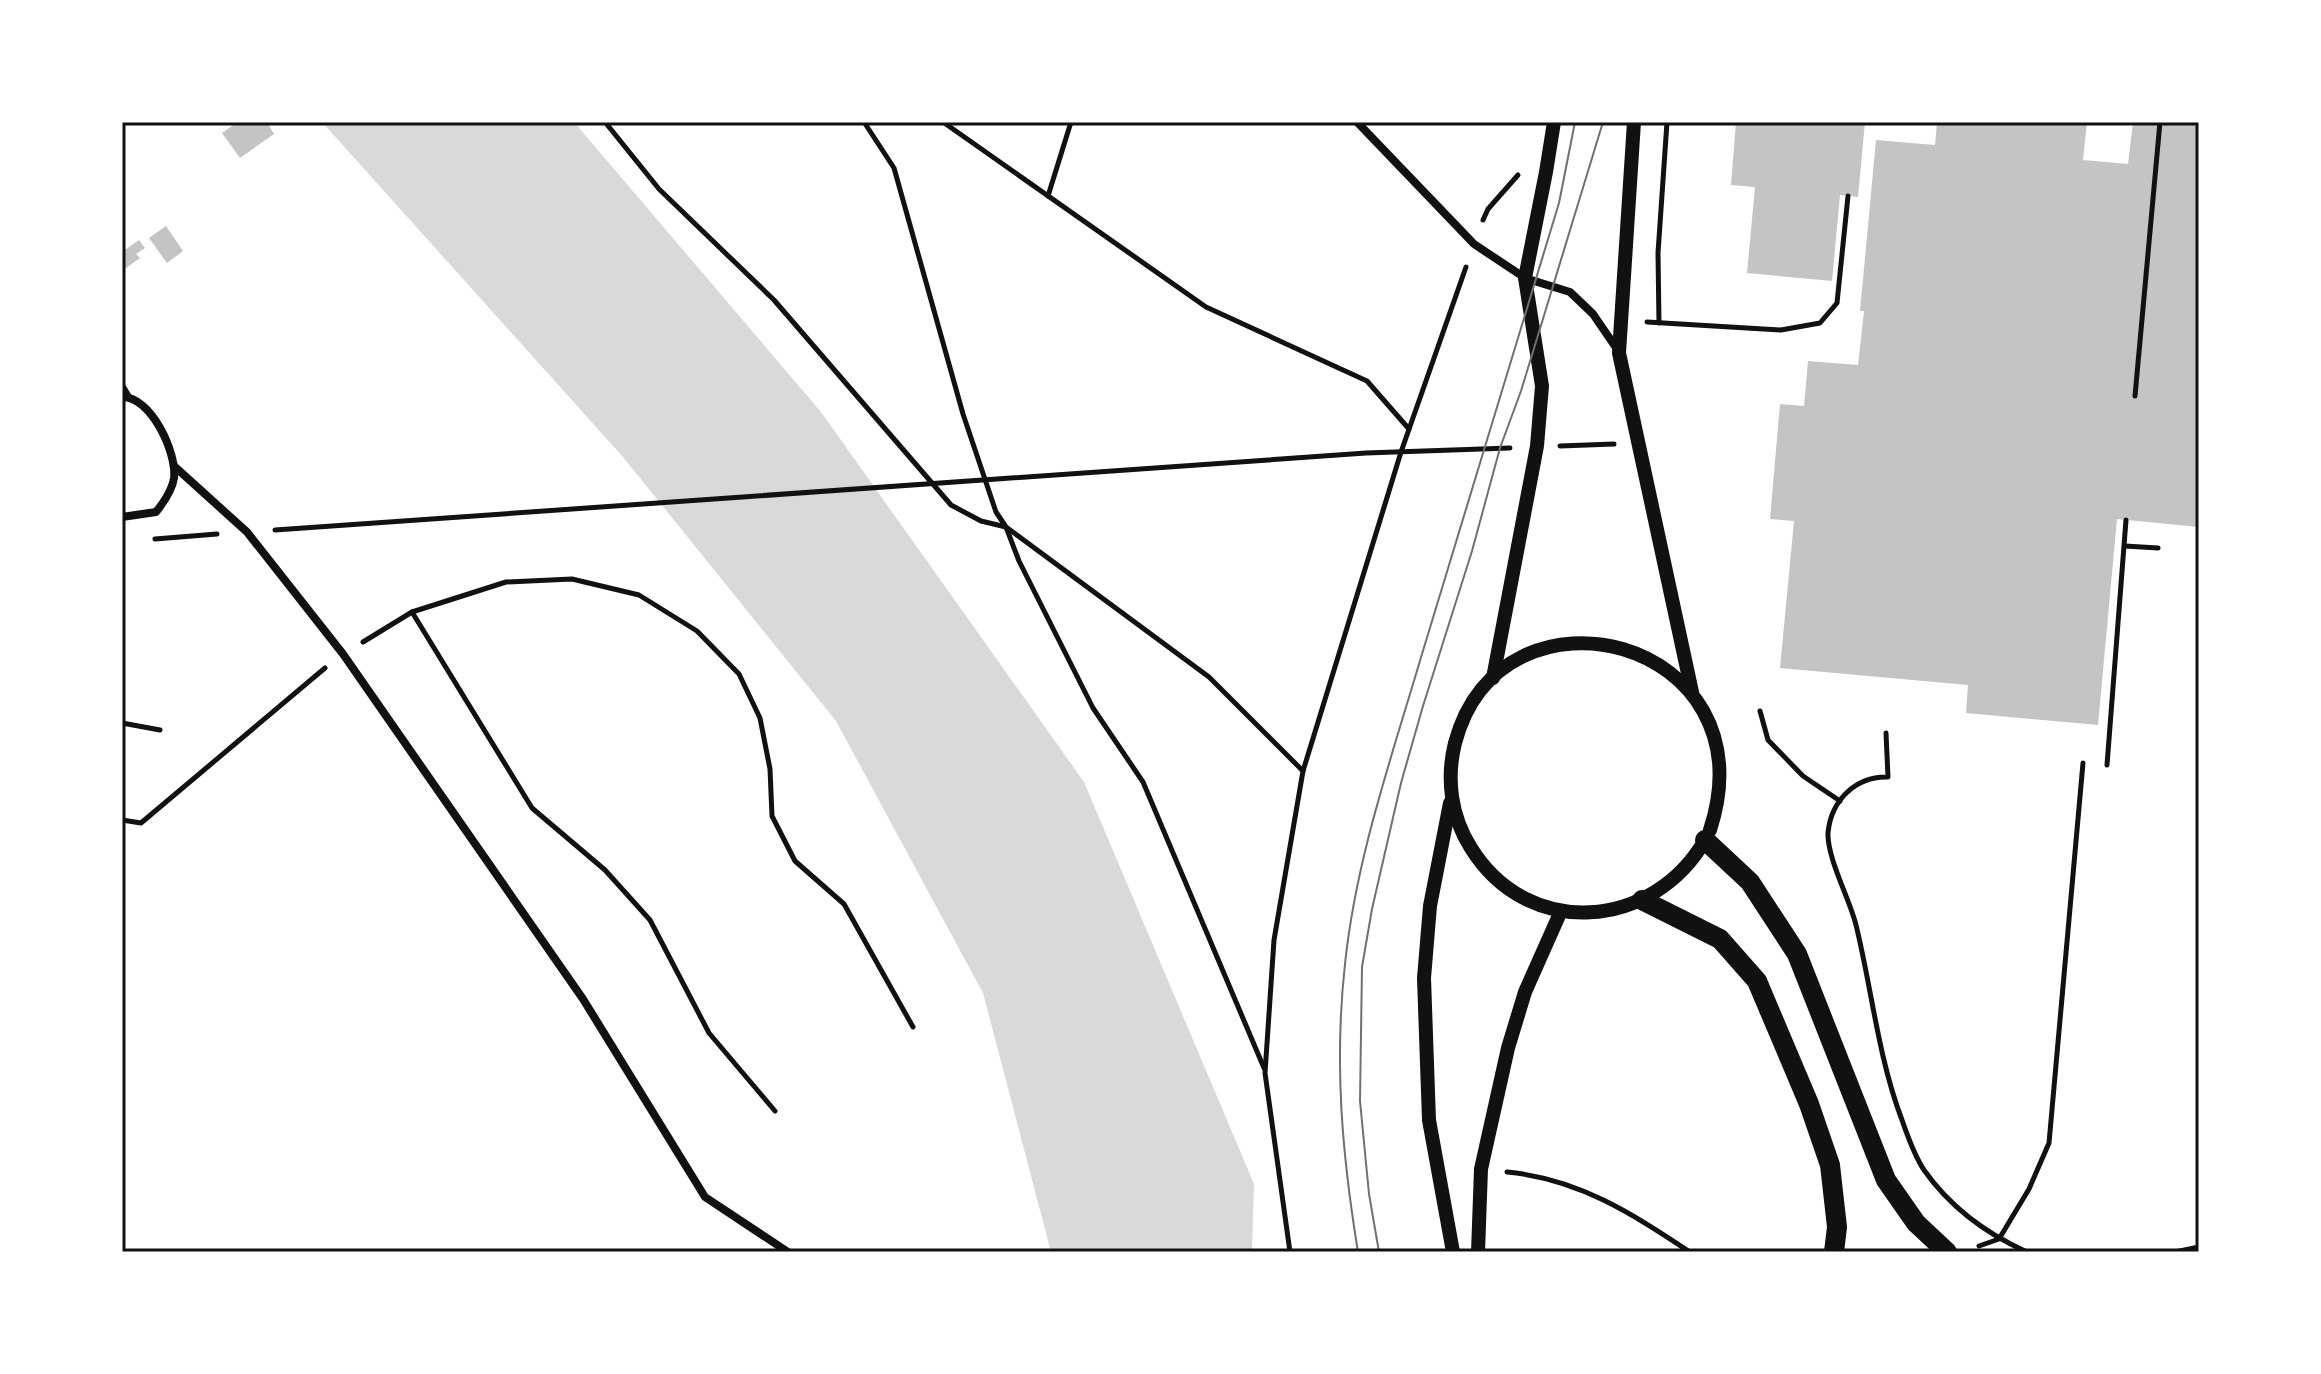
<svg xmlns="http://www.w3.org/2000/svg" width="2321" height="1374" viewBox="0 0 2321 1374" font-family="'Archivo Narrow',sans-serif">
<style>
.water{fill:#d9d9d9}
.building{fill:#c4c4c4}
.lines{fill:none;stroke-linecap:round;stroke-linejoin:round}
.path{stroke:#111;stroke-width:5}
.minor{stroke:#111;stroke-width:8}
.tertiary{stroke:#111;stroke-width:14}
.primary{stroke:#111;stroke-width:20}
.tram{stroke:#707070;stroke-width:2}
.neatline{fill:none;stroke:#111;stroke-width:3}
</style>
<rect width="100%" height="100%" fill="#fff"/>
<!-- water -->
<path class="water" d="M322 122H574L821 412 1084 782 1254 1184 1252 1252H1051L983 993 836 721 623 457Z"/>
<!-- building -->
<g class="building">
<path d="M238 122H267L274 134 240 158 222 133Z"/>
<path d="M1736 122H1865L1858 197 1840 195 1832 281 1747 273 1755 187 1731 185Z"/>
<path d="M1937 122H2087L2083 160 2128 164 2133 122H2199V527L2117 519 2098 725 1966 713 1968 685 1780 668 1794 521 1770 519 1780 404 1804 406 1808 361 1858 365 1864 311H1860L1876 140 1935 145Z"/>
<path d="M166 226 183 251 167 263 149 238Z"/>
<path d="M139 240 145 248 136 254 140 258 122 271V252Z"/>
</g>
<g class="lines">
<!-- path -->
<g class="path">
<path d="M605 122 659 189 774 300 951 505 981 521 1006 527 1209 677 1303 771"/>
<path d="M864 122 894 168 963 414 996 512 1006 527 1019 561 1093 708 1143 782 1264 1068"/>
<path d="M943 122 1206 307 1367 381 1409 429"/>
<path d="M1048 196 1071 122"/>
<path d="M1483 220 1488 209 1518 175"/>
<path d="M1647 322 1781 330 1820 323 1837 303 1848 196"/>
<path d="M1659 323 1658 253 1667 122"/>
<path d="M2135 396 2160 122"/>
<path d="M1560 446 1614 444"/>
<path d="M275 530 1366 453 1510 448"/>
<path d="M155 539 217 534"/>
<path d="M2125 546 2158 548"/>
<path d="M412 612 532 808 605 870 650 920 709 1033 775 1111"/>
<path d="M363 642 412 612 506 582 572 579 639 595 697 631 739 674 760 718 770 769 772 816 795 861 844 904 913 1027"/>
<path d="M1760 711 1768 740 1803 776 1840 801"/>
<path d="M122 723 160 730"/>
<path d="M1886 733 1888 777C1856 776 1831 800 1828 833 1827 858 1850 900 1856 925 1872 990 1878 1057 1902 1120 1908 1137 1914 1155 1924 1170 1950 1207 1987 1234 2027 1252"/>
<path d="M2107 765 2126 520"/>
<path d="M122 820 141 823 325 668"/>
<path d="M1507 1172C1579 1179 1631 1213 1690 1252"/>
<path d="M1979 1246 1999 1239 2029 1189 2049 1143 2083 763"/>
<path d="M1290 1252 1265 1073 1274 940 1303 771 1401 452 1466 267"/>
<path d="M2175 1252 2199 1247"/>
</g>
<!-- minor -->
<g class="minor">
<path d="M1357 122 1474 244 1525 278 1570 292 1593 314 1619 352"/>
<path d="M122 387 128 397"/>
<path d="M122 397C151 396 177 453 174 478 172 491 164 502 156 512L122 517"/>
<path d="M174 466 247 532 343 654 583 999 705 1197 788 1252"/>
</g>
<!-- tertiary -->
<g class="tertiary">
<path d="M1634 122 1619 353 1692 692"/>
<path d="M1493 678 1537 446 1542 386 1525 278 1546 172 1554 122"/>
<path d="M1450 803 1430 906 1424 978 1429 1120 1453 1252"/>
<path d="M1705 840C1653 930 1528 940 1471 848 1451 817 1446 779 1455 743 1501 569 1773 638 1710 830"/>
<path d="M1478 1252 1481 1169 1508 1048 1525 992 1561 911"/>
</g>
<!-- primary -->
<g class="primary">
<path d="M1705 840 1750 882 1797 954 1886 1180 1916 1223 1947 1252"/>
<path d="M1642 900 1720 939 1757 981 1809 1104 1830 1165 1837 1227 1834 1252"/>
</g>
<!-- tram -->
<g class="tram">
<path d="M1358 1252C1342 1154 1334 1063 1345 964 1356 858 1392 756 1422 654 1467 503 1513 353 1559 203L1575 122"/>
<path d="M1379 1252 1369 1194 1360 1101 1362 967 1372 909 1401 783 1423 706 1472 551 1500 448 1521 391 1603 122"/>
</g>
</g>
<!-- border -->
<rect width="2321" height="1374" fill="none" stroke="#ffffff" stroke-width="248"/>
<rect x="124" y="124" width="2073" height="1126" class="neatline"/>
</svg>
